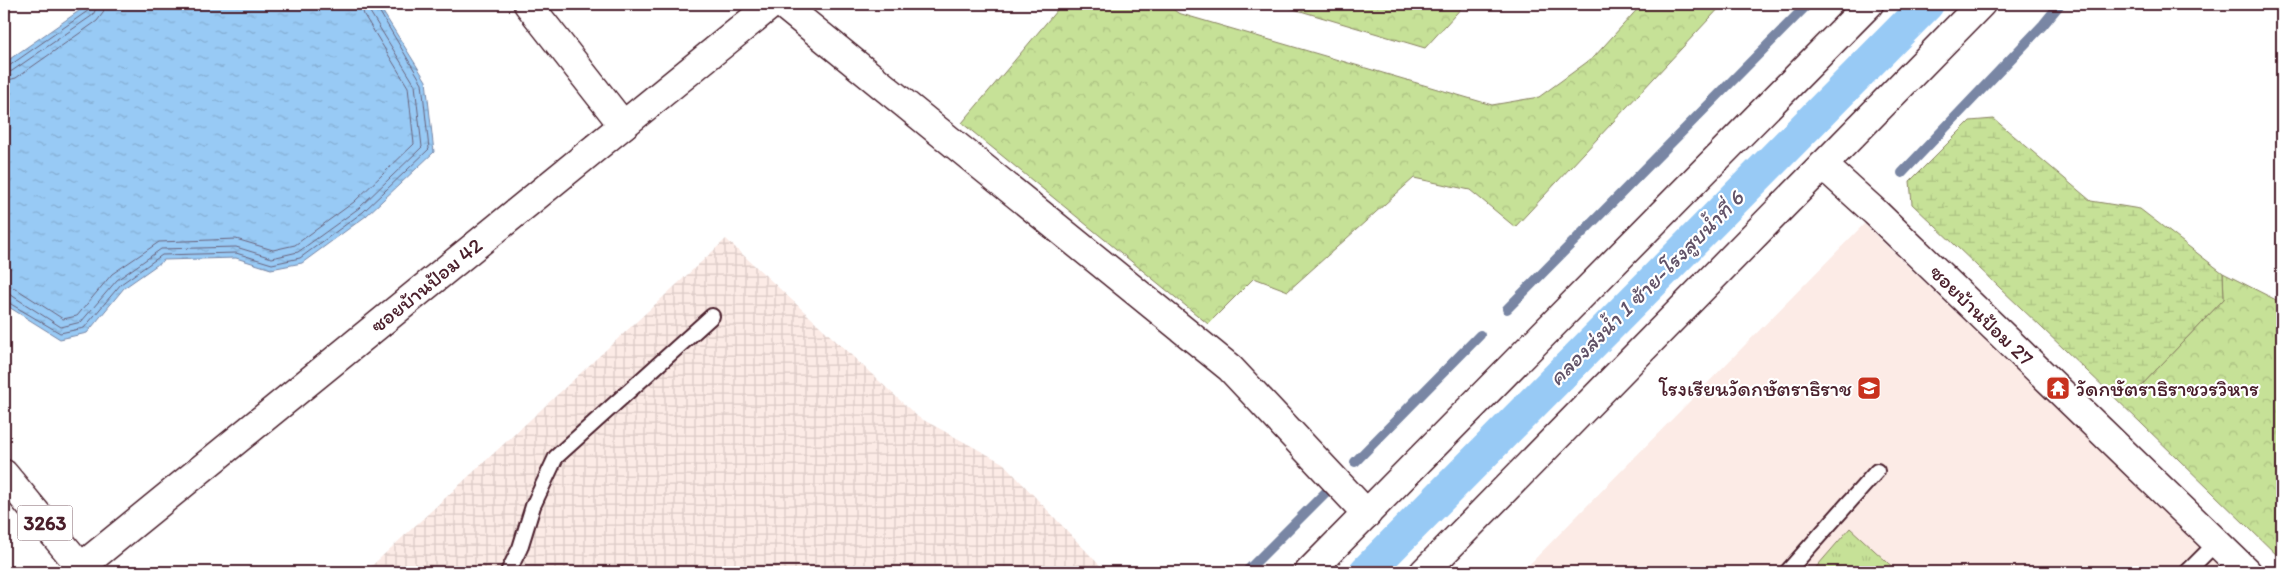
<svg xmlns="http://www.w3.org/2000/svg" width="2286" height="576" viewBox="0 0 2286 576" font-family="Itim,'Playpen Sans Thai',sans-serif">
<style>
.built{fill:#fcebe6}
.industrial{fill:url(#industrial-grid)}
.grass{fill:url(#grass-tufts);stroke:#888061}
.forest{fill:url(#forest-crowns);stroke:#888061}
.wetland{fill:url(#wetland-marsh);stroke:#888061}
.water{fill:url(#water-ripples);stroke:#7986a4}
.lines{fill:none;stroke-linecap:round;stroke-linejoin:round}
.shore{stroke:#69637c;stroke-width:1}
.stream{stroke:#7986a4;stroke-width:10}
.canal{stroke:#98caf5;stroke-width:34}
.lane-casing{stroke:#4a1f2b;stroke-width:18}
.street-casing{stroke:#4a1f2b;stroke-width:31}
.secondary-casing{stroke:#4a1f2b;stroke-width:31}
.primary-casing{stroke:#4a1f2b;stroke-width:31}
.lane{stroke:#fff;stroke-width:14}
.street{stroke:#fff;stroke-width:28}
.secondary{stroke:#fff;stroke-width:28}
.primary{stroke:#fff;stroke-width:28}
.labels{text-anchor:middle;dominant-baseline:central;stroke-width:4.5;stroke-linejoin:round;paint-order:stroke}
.shield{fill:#fff;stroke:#80626b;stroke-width:1}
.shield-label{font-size:20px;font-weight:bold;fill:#4a1f2b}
.street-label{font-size:21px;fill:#4a1f2b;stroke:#fff}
.poi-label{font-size:21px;fill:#4a1f2b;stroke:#fff;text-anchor:end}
.water-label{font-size:22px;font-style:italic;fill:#615268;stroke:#fff}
</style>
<defs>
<pattern id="industrial-grid" width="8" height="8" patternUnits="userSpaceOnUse" patternTransform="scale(1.25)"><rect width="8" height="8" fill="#fcebe6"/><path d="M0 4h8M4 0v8" fill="none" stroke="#dac9c5"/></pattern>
<pattern id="grass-tufts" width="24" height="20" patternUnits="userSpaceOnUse" patternTransform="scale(1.25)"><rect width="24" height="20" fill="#c6e197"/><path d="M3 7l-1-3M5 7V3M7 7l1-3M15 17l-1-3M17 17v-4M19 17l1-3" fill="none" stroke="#acc182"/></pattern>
<pattern id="forest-crowns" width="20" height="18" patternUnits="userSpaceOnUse" patternTransform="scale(1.25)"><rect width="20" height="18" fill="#c6e197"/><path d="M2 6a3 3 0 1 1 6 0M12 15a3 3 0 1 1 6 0" fill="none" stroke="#acc182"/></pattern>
<pattern id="wetland-marsh" width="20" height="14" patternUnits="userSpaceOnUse" patternTransform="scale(1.25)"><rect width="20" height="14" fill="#c6e197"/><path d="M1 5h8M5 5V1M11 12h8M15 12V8" fill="none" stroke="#acc182"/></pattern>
<pattern id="water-ripples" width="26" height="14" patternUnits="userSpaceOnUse" patternTransform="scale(1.25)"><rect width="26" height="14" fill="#98caf5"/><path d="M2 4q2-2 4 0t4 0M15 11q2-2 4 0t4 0" fill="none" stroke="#84add2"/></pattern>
</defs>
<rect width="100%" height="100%" fill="#fff"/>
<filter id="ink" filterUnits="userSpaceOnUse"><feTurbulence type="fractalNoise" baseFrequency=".02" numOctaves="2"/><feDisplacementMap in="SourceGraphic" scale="10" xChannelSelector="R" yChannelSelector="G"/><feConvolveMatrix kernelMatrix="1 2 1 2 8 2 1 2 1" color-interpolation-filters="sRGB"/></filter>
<g filter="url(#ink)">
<!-- built -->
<path class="built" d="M1864 224 2222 568 2218 572H1522Z"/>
<!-- industrial -->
<path class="industrial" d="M726 239 918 417 1003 463 1106 572H365Z"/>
<!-- grass -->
<path class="grass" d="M1850 528 1898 572H1812Z"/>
<!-- forest -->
<g class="forest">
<path d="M1062 4H1166L1178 13 1492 105 1539 97 1594 57 1642 4H1723L1515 227 1470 190 1414 178 1288 291 1254 278 1208 324 962 123Z"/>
<path d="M1289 4H1465L1425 48 1287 7Z"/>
<path d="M2223 273 2282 303V560L2108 391 2137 390 2224 299Z"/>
</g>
<!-- wetland -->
<path class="wetland" d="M1994 119 2091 201 2140 209 2223 273 2224 299 2137 390 2108 391 1912 204 1910 181 1970 121Z"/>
<!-- water -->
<path class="water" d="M89 4H378L426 81 434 152 366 216 302 263 271 269 236 258 164 260 124 288 87 333 60 339 4 304V63Z"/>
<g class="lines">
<!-- shore -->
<g class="shore">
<path d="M4 67 9 66 89 10 91 4"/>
<path d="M4 73 12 71 93 15 98 4"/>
<path d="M4 81 16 78 97 21 103 13 105 4"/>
<path d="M4 286 15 288 63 319 77 316 112 274 159 242 236 239 273 250 295 245 354 202 414 144 408 87 364 15 361 4"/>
<path d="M4 293 11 295 61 327 81 322 117 280 161 249 236 247 272 258 298 252 359 208 422 147 415 85 370 12 369 4"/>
<path d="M4 300 60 333 84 328 121 284 162 255 236 253 272 264 300 258 363 212 429 149 422 83 375 4"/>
</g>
<!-- stream -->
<g class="stream">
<path d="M1902 173 2043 25 2060 4"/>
<path d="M1507 309 1808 4"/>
<path d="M1355 462 1480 335"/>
<path d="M1246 572 1326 492"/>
</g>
<!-- canal -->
<path class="canal" d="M1366 572 1927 4"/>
<!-- lane casing -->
<g class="lane-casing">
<g id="lane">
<path d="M508 572 520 548 533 506 556 457 712 316"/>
<path d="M1787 572 1877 471"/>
<path d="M2187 572 2216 543"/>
</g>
</g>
<!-- street casing -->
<g class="street-casing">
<g id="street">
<path d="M528 4 623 125"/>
<path d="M782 4 1230 368 1367 514"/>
<path d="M1823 165 1875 212 2247 572"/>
<path d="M81 567 772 4"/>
<path d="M1309 572 1869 4"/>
</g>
</g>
<!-- secondary casing -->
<g class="secondary-casing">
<path id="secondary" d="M1424 572 1981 4"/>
</g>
<!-- primary casing -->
<g class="primary-casing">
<path id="primary" d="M4 474 85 572"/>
</g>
<!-- lane -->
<use href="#lane" class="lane"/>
<!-- street -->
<use href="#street" class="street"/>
<!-- secondary -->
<use href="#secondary" class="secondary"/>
<!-- primary -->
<use href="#primary" class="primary"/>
</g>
</g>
<!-- icons -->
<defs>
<g id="school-square" transform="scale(1.25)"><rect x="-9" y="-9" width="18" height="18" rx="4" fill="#c8321e" stroke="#fff"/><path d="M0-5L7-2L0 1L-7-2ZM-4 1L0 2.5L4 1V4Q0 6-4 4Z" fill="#fff"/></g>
<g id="temple-square" transform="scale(1.25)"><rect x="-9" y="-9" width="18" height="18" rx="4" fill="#c8321e" stroke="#fff"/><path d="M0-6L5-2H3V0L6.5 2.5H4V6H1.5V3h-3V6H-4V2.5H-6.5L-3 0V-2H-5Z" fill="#fff"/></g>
</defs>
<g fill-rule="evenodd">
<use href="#school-square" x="1869" y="388"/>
<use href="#temple-square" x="2058" y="388"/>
</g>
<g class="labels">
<!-- shield labels -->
<rect class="shield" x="17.5" y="505.5" width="55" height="35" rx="4"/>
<g class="shield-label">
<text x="45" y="523">3263</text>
</g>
<!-- street labels -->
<g class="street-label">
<text transform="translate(426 285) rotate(-39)">ซอยบ้านป้อม 42</text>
<text transform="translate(1982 315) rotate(44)">ซอยบ้านป้อม 27</text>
</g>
<!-- poi labels -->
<g class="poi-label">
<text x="1852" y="388">โรงเรียนวัดกษัตราธิราช</text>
<text x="2076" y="388" text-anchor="start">วัดกษัตราธิราชวรวิหาร</text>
</g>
<!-- water labels -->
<g class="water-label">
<text transform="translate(1646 288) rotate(-45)">คลองส่งน้ำ 1 ซ้าย-โรงสูบน้ำที่ 6</text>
</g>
</g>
<!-- margin -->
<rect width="2286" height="576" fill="none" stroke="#fff" stroke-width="20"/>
<rect x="10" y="10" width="2266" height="556" fill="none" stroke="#4a1f2b" stroke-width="2" filter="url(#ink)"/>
</svg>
